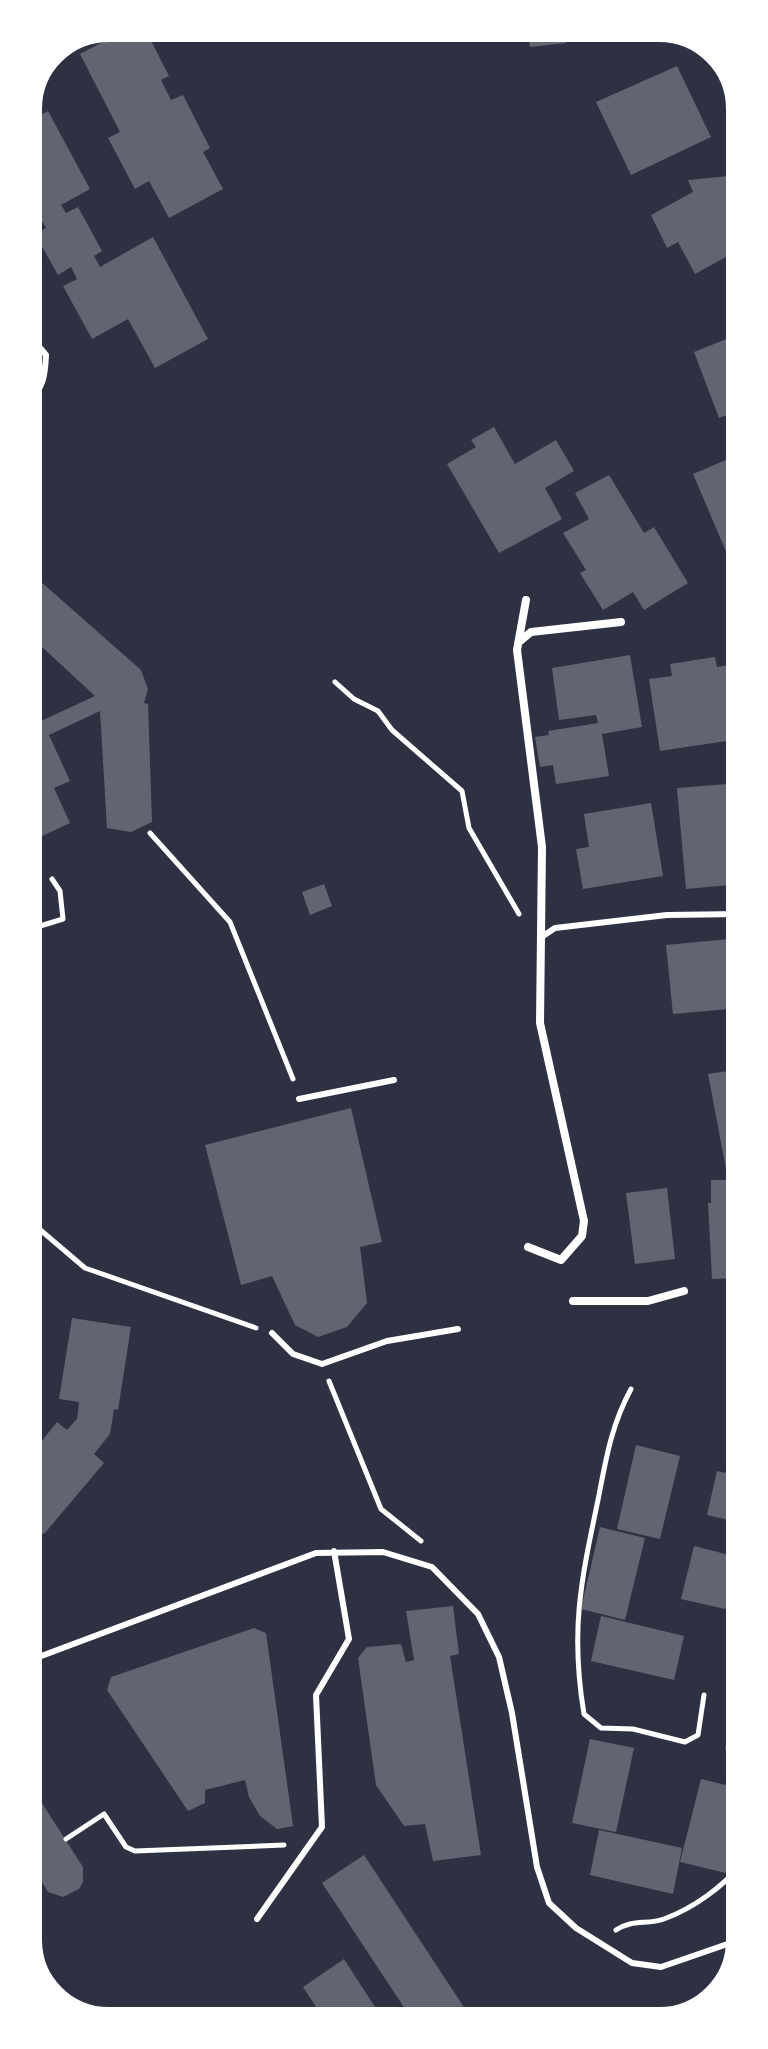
<svg xmlns="http://www.w3.org/2000/svg" width="768" height="2049" viewBox="0 0 768 2049" font-family="Quicksand,sans-serif">
<style>
.building{fill:#626471}
.lines{fill:none;stroke-linecap:round;stroke-linejoin:round}
.path{stroke:#fff;stroke-width:5}
.service{stroke:#fff;stroke-width:6}
.minor{stroke:#fff;stroke-width:8}
.rim{fill:none;stroke:#fff;stroke-width:4}
</style>
<rect width="100%" height="100%" fill="#2d3142"/>
<!-- building -->
<g class="building">
<path d="M133 26 136 32 144 27 169 76 161 80 171 100 183 95 210 148 203 152 223 189 169 218 149 181 135 189 108 138 120 132 80 54Z"/>
<path d="M527 26H630V28L566 37V43L530 47Z"/>
<path d="M677 66 711 137 631 175 596 102Z"/>
<path d="M48 111 90 189 61 205 66 213 78 207 102 251 94 256 100 267 153 237 208 339 155 368 128 319 92 339 63 286 77 279 71 267 58 275 35 234 46 228 39 216 26 223V123Z"/>
<path d="M739 175V284L726 257 695 274 678 242 667 248 651 215 693 192 688 180Z"/>
<path d="M739 334 740 410 719 418 694 352Z"/>
<path d="M494 427 515 464 556 440 574 471 545 488 562 519 499 553 447 464 476 447 471 440Z"/>
<path d="M740 454V551L728 556 693 474Z"/>
<path d="M609 475 644 533 654 527 688 583 644 610 633 592 603 610 580 573 586 570 563 533 589 519 575 493Z"/>
<path d="M40 581 141 670 148 689 144 703 148 704 152 822 131 832 107 828 100 711 49 735 70 781 54 788 70 823 27 843V691L41 721 95 696 27 633V586Z"/>
<path d="M630 655 642 727 602 734 609 776 556 784 553 765 540 767 535 737 549 735 548 731 598 723 596 715 559 720 552 668Z"/>
<path d="M715 657 717 667 736 664 740 739 660 751 649 679 672 676 670 664Z"/>
<path d="M739 783 740 884 686 889 677 788Z"/>
<path d="M651 803 663 876 583 889 576 849 589 847 584 814Z"/>
<path d="M324 884 332 906 310 915 302 892Z"/>
<path d="M740 938 741 1008 673 1014 666 945Z"/>
<path d="M741 1069V1166L726 1169 708 1074Z"/>
<path d="M351 1108 382 1242 360 1247 367 1303 347 1327 318 1337 295 1325 272 1276 241 1285 205 1145Z"/>
<path d="M711 1180H736L737 1202H741V1278L712 1279 708 1203H711Z"/>
<path d="M667 1188 675 1259 635 1264 626 1193Z"/>
<path d="M72 1318 131 1327 118 1410 114 1409 110 1434 94 1454 104 1463 44 1534 28 1521V1458L57 1422 67 1430 77 1419 79 1402 59 1399Z"/>
<path d="M636 1445 680 1456 660 1539 617 1529Z"/>
<path d="M717 1471 741 1476V1523L707 1515Z"/>
<path d="M600 1527 645 1538 625 1620 581 1609Z"/>
<path d="M694 1546 741 1558 734 1611 681 1599Z"/>
<path d="M453 1606 459 1654 450 1656 481 1855 433 1861 425 1824 404 1826 376 1785 358 1658 367 1647 401 1644 406 1662 414 1660 406 1611Z"/>
<path d="M601 1616 684 1636 674 1680 591 1661Z"/>
<path d="M254 1628 266 1633 293 1826 277 1829 260 1816 249 1797 245 1780 205 1790V1803L188 1811 107 1690 111 1677Z"/>
<path d="M740 1680H742V1753L725 1749Z"/>
<path d="M590 1739 634 1748 616 1832 572 1823Z"/>
<path d="M701 1779 742 1789V1807L726 1873 680 1862Z"/>
<path d="M29 1783 83 1867V1882L79 1889 63 1897 48 1892 29 1861Z"/>
<path d="M599 1830 682 1848 673 1894 590 1875Z"/>
<path d="M364 1855 471 2018 466 2021H413L322 1883Z"/>
<path d="M344 1959 384 2021 326 2022 303 1987Z"/>
</g>
<g class="lines">
<!-- path -->
<g class="path">
<path d="M335 682 354 699 378 711 392 730 462 791 469 828 519 914"/>
<path d="M150 833 230 922 293 1079"/>
<path d="M27 930 63 919 60 891 52 879"/>
<path d="M28 1190 31 1222 85 1268 256 1328"/>
<path d="M329 1381 381 1509 421 1541"/>
<path d="M631 1389C611 1426 606 1459 598 1500 581 1581 570 1630 584 1714L601 1728 633 1729 685 1742 698 1735 704 1695"/>
<path d="M66 1839 104 1814 126 1847 135 1851 284 1845"/>
<path d="M616 1930C632 1919 647 1925 664 1919 694 1908 722 1887 742 1864"/>
</g>
<!-- service -->
<g class="service">
<path d="M26 331 46 355C45 375 44 389 27 402"/>
<path d="M543 936 555 928 667 915 740 914"/>
<path d="M299 1099 394 1080"/>
<path d="M272 1333 293 1354 322 1364 387 1341 458 1329"/>
<path d="M28 1661 316 1553 383 1552 432 1567 478 1614 499 1657 512 1713 537 1867 549 1903 576 1928 632 1963 661 1967 742 1939"/>
<path d="M257 1919 322 1827 316 1695 349 1639 334 1551"/>
</g>
<!-- minor -->
<g class="minor">
<path d="M526 600 517 650 542 847 540 1023 584 1221 582 1236 561 1260 528 1247"/>
<path d="M519 642 531 632 621 622"/>
<path d="M573 1301H648L684 1291"/>
</g>
</g>
<!-- crop -->
<path d="M0 0H768V2049H0ZM109 40H659A69 69 0 0 1 728 109V1940A69 69 0 0 1 659 2009H109A69 69 0 0 1 40 1940V109A69 69 0 0 1 109 40Z" fill="#fff" fill-rule="evenodd"/>
<path class="rim" d="M109 40H659A69 69 0 0 1 728 109V1940A69 69 0 0 1 659 2009H109A69 69 0 0 1 40 1940V109A69 69 0 0 1 109 40Z"/>
</svg>
